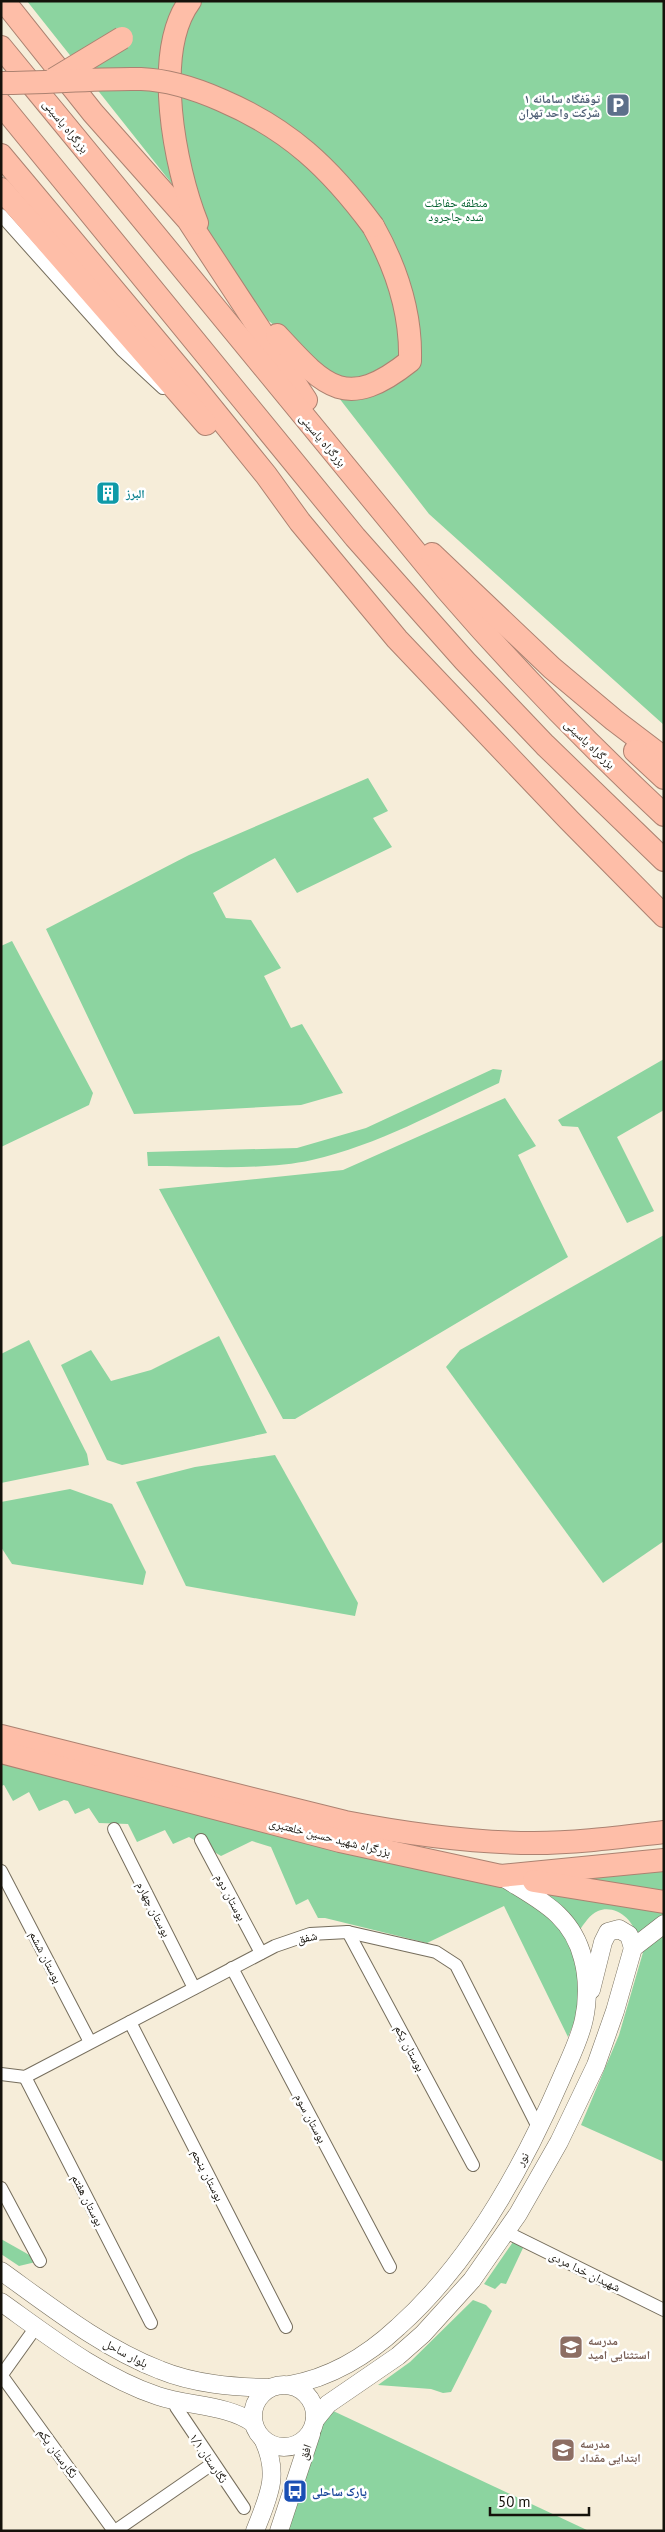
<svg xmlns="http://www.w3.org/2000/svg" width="665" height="2532" viewBox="0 0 665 2532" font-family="'PT Sans','Noto Naskh Arabic',sans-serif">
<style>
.green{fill:#8cd4a0}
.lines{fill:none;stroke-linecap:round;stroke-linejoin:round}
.street-casing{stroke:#766e5d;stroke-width:14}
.secondary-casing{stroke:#766e5d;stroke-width:19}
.highway-casing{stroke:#ac8271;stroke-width:24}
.street{stroke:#fff;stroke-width:12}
.secondary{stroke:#fff;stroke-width:18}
.highway{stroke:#febea8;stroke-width:22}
.highway-bridge-casing{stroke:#ac8271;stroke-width:24;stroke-linecap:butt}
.highway-bridge{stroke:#febea8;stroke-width:22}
.labels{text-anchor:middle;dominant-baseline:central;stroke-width:5;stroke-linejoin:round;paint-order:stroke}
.service-label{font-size:12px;font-weight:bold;fill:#4e5e75;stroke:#fff;text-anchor:end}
.street-label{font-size:12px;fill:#15120b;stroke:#fff}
.park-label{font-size:12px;fill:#03602f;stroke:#fff}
.culture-label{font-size:12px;font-weight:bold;fill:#0d838f;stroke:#fff;text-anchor:start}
.education-label{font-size:12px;font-weight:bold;fill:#785e54;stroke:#fff;text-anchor:start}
.transit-label{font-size:12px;font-weight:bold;fill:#164399;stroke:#fff;text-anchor:start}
</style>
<rect width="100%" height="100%" fill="#f6edd9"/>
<!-- green -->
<g class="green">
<path d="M27 1H664V725L429 514 294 340 266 319 203 223Z"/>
<path d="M368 778 388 811 373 818 392 847 297 893 275 858 213 893 226 918 251 920 281 968 264 976 291 1028 302 1024 343 1093 301 1105 134 1114 46 929 189 855Z"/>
<path d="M12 941 93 1093 89 1105 1 1147V946Z"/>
<path d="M664 1059V1110L617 1137 654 1211 627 1223 578 1127 562 1126 558 1120Z"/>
<path d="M493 1069 502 1070 499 1083C438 1111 378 1145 312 1160 263 1171 199 1166 148 1166L147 1152 297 1148 366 1128Z"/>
<path d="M505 1098 536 1146 518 1155 568 1257 295 1419H283L159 1189 343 1170Z"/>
<path d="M664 1235V1541L603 1583 446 1367 460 1350Z"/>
<path d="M219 1336 267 1433 122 1465 107 1460 61 1365 91 1350 111 1381 151 1370Z"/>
<path d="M29 1340 87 1454 89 1465 1 1483V1354Z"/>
<path d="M275 1455 358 1603 355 1616 186 1586 136 1482 195 1467Z"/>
<path d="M70 1489 112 1504 146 1572 143 1585 12 1564 1 1547V1502Z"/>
<path d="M1 1761 509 1889 551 1914 580 1962 577 2016 568 2037 504 1906 427 1943 325 1918H318L308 1899 296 1905 271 1847 252 1841 221 1856 189 1837 173 1844 165 1830 137 1842 128 1824 99 1823 89 1808 75 1814 68 1801 64 1800 39 1811 29 1792 13 1801 4 1785 1 1786Z"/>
<path d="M664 1870V1896L552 1879Z"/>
<path d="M542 1893 664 1906V1916L636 1937C635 1920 615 1904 598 1911 590 1914 584 1924 579 1931Z"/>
<path d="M664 1931V2162L581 2125 619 2035 644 1949Z"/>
<path d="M1 2239 40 2261 19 2266 1 2254Z"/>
<path d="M513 2242 523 2248 506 2284 501 2283 495 2289 484 2284Z"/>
<path d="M473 2300 486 2305 492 2311 451 2392 443 2393 431 2389 378 2385 410 2362Z"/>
<path d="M329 2409 589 2531H283Z"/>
</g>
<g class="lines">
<!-- street casing -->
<g class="street-casing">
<g id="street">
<path d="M1 215 122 350 163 388"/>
<path d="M114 1829 194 1988"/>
<path d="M201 1840 261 1953"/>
<path d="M1 1871 90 2042"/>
<path d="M348 1932 473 2165"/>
<path d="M232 1968 390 2267"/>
<path d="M130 2022 286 2327"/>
<path d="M1 2074 25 2077 275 1946 310 1934 348 1932 436 1952 456 1965 539 2129"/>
<path d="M25 2077 151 2323"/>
<path d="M1 2188 40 2261"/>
<path d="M506 2232 664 2310"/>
<path d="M1 2376 36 2327"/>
<path d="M2 2376 114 2531"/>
<path d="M176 2407 244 2508"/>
<path d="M115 2531 212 2464"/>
</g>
</g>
<!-- secondary casing -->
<g class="secondary-casing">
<g id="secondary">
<path d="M591 1990 603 1942 608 1932 619 1929 629 1935 633 1948"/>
<path d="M1 2271C51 2307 103 2348 160 2370 194 2384 233 2387 269 2388"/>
<path d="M1 2302C50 2337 101 2377 158 2396 187 2406 229 2405 253 2423"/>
<circle cx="284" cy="2416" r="31"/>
<path d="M289 2385C330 2378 368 2355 398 2327 470 2263 523 2167 561 2079 569 2060 580 2039 584 2019 588 2001 588 1977 583 1959 572 1913 537 1899 501 1876"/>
<path d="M315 2420 328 2404 398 2356 423 2334 472 2280 518 2214 559 2142 596 2065 615 2011 633 1948 664 1924"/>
<path d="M255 2531C268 2497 280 2476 264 2441"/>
<path d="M279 2531 311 2434"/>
</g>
</g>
<!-- highway casing -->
<g class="highway-casing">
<g id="highway">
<path d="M4 1 93 113 188 220 306 400"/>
<path d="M190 1C152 52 175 168 197 223"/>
<path d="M1 47 446 589C514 668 587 743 664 815"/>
<path d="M1 104 355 537 465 661 545 745 664 860"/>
<path d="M1 155 190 381 266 475 300 522 397 639 569 820 664 916"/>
<path d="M1 189 206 424"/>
<path d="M373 226C396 267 411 310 410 358"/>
<path d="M277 335C325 387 346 412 410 361"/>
<path d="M432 554 552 668 614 720 664 758"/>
<path d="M635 751 664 778"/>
<path d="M1 1736 345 1822C408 1834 470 1843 534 1843 578 1843 621 1837 664 1832"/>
<path d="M1 1752 340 1841 501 1876 664 1860"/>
<path d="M534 1881 664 1902"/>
</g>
</g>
<!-- street -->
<use href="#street" class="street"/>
<!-- secondary -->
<use href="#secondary" class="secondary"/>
<!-- highway -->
<use href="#highway" class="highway"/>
<!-- highway-bridge casing -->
<g class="highway-bridge-casing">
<g id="highway-bridge">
<path d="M54 79 122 38"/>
<path d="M1 83C48 83 95 78 141 79 169 80 196 89 221 100 289 129 330 168 373 226"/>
</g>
</g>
<!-- highway-bridge -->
<use href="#highway-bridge" class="highway-bridge"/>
</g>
<!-- icons -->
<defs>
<g id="parking-square" transform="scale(1.25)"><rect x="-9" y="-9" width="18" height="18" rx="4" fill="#5c6f8a" stroke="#fff"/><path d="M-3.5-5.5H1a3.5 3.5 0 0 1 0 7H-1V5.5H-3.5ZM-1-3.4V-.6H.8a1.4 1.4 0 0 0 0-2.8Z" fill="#fff"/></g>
<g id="building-square" transform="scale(1.25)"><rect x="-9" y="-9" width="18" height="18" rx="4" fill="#0f9aa8" stroke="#fff"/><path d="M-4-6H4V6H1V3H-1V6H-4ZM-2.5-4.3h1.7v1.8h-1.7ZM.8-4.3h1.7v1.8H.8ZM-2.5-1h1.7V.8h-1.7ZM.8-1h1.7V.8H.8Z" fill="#fff"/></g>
<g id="school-square" transform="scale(1.25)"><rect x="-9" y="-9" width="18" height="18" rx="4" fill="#8d6e63" stroke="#fff"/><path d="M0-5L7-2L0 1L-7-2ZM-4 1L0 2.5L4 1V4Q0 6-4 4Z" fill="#fff"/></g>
<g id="bus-square" transform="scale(1.25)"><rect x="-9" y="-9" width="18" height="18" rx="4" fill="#1a4fb4" stroke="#fff"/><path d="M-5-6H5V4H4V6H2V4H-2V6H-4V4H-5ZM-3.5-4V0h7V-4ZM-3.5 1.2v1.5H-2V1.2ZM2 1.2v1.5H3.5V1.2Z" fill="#fff"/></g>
</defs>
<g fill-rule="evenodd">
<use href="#parking-square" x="618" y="105"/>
<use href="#building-square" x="108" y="493"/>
<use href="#school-square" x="571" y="2347"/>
<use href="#school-square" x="563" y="2450"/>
<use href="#bus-square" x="295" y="2491"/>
</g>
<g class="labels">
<!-- service labels -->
<g class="service-label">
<text x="600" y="98">توقفگاه سامانه ۱<tspan x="600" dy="14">شرکت واحد تهران</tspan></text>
</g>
<!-- street labels -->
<g class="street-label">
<text transform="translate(66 126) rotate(51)">بزرگراه یاسینی</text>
<text transform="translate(323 440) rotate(50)">بزرگراه یاسینی</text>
<text transform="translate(590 744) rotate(44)">بزرگراه یاسینی</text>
<text transform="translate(330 1837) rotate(14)">بزرگراه شهید حسین خلعتبری</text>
<text transform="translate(231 1897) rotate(62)">بوستان دوم</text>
<text transform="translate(154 1909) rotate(63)">بوستان چهارم</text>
<text transform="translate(307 1937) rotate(-13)">شفق</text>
<text transform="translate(46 1957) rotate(63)">بوستان ششم</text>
<text transform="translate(410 2048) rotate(62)">بوستان یکم</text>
<text transform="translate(311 2118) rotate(62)">بوستان سوم</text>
<text transform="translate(522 2159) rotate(-60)">نور</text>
<text transform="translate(208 2175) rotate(63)">بوستان پنجم</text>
<text transform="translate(88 2200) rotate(63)">بوستان هفتم</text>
<text transform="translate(585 2271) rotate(26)">شهیدان خدا مردی</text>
<text transform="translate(126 2353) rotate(28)">بلوار ساحل</text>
<text transform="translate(305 2452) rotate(-71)">افق</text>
<text transform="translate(58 2453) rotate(54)">نگارستان یکم</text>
<text transform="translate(209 2458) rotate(56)">نگارستان ۱/۱</text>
</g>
<!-- park labels -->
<g class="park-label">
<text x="456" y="202">منطقه حفاظت<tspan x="456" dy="14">شده جاجرود</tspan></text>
</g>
<!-- culture labels -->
<g class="culture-label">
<text x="126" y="493">البرز</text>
</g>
<!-- education labels -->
<g class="education-label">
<text x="588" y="2340">مدرسه<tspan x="588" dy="14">استثنایی امید</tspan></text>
<text x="580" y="2443">مدرسه<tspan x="580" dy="14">ابتدایی مقداد</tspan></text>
</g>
<!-- transit labels -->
<g class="transit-label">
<text x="312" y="2491">پارک ساحلی</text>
</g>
</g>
<!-- border -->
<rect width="665" height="2532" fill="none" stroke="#15120b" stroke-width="5"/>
<!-- scale -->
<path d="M490 2507v8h99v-8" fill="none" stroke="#15120b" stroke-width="2.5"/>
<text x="498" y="2507" font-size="15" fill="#15120b" stroke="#ffffff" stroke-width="4" paint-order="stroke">50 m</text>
</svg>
